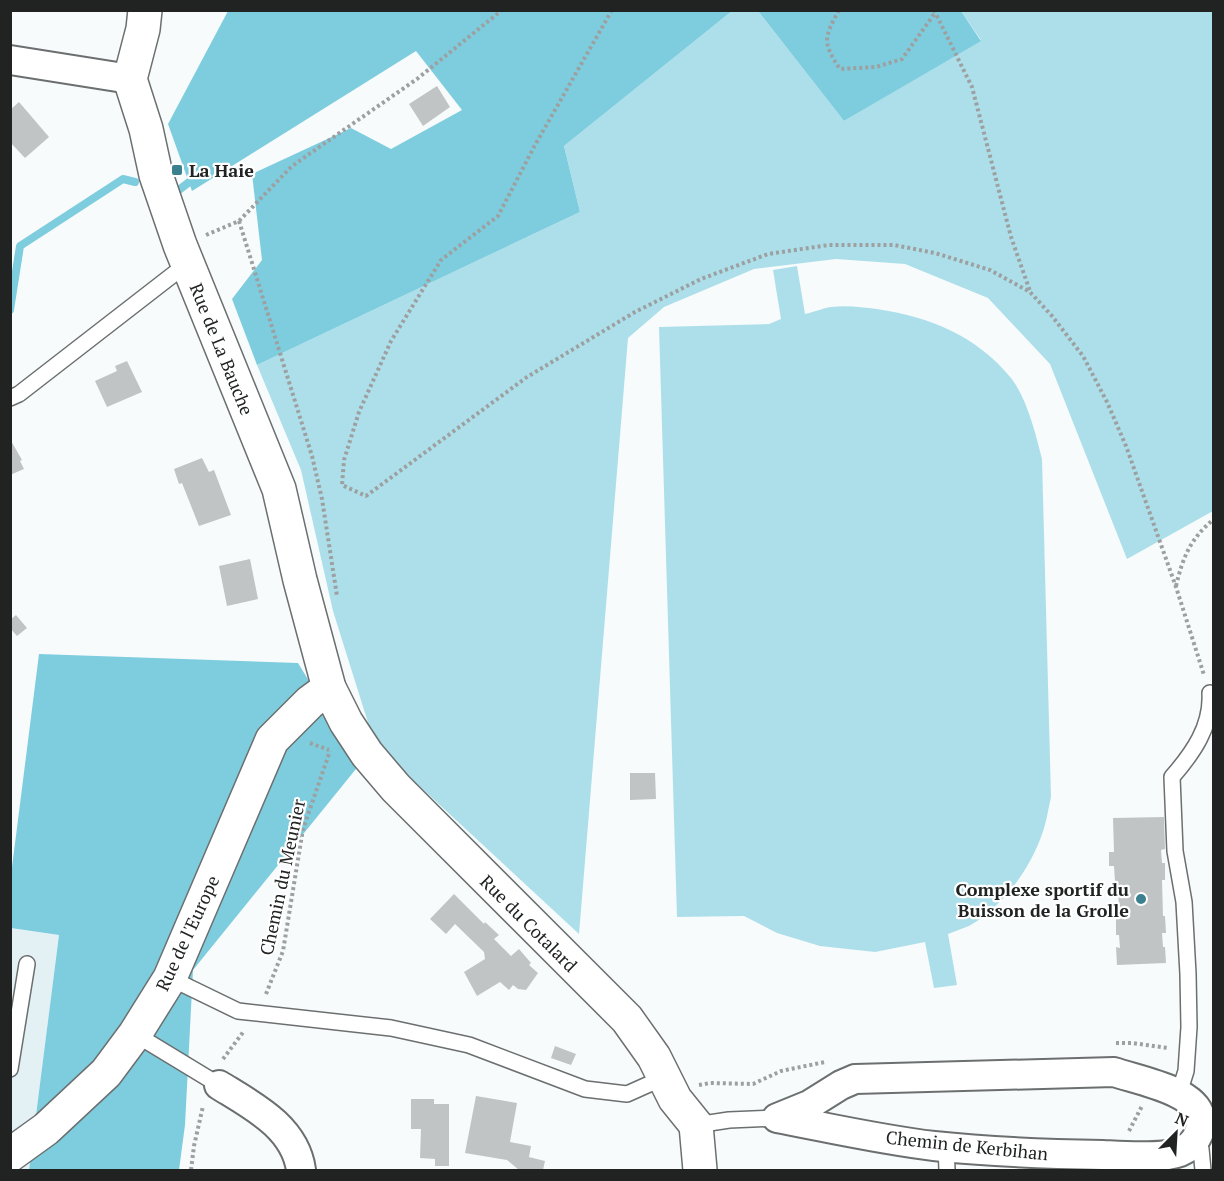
<svg xmlns="http://www.w3.org/2000/svg" width="1224" height="1181" viewBox="0 0 1224 1181" font-family="'PT Serif',serif">
<style>
.built{fill:#e4f1f4}
.green{fill:#addfea}
.forest{fill:#7ecdde}
.lines{fill:none;stroke-linecap:round;stroke-linejoin:round}
.stream{stroke:#7ecdde;stroke-width:8}
.building{fill:#c1c4c5}
.service-casing{stroke:#6b6f6f;stroke-width:18}
.minor-casing{stroke:#6b6f6f;stroke-width:32}
.tertiary-casing{stroke:#6b6f6f;stroke-width:36}
.path{stroke:#9da0a1;stroke-width:4;stroke-dasharray:3 3;stroke-linecap:butt}
.service{stroke:#fff;stroke-width:15}
.minor{stroke:#fff;stroke-width:28}
.tertiary{stroke:#fff;stroke-width:33}
.poi-dot{fill:#3b808e;stroke:#fff;stroke-width:2}
.labels{text-anchor:middle;dominant-baseline:central;stroke-width:4.5;stroke-linejoin:round;paint-order:stroke}
.poi-label{font-size:18px;font-weight:bold;fill:#212323;stroke:#fff;text-anchor:start}
.street-label{font-size:18px;fill:#212323;stroke:#fff}
</style>
<rect width="100%" height="100%" fill="#f7fbfc"/>
<!-- built -->
<path class="built" d="M11 928 59 935 29 1170H11Z"/>
<!-- green -->
<g class="green">
<path d="M732 11H758L844 121 981 40 961 11H1213V511L1127 559 1050 364 988 298 905 264 836 259 754 269 664 307 628 338 579 934 375 745 333 611 301 470 257 365 580 212 564 146Z"/>
<path d="M797 266 805 314C814 312 823 308 831 307 846 305 862 307 877 309 930 317 977 336 1011 378 1027 398 1036 435 1042 459L1051 797C1048 810 1046 825 1041 837 1028 872 1002 907 969 926 962 929 955 931 948 934L957 985 934 988 925 942 875 952 820 946 777 933 744 916 677 917 659 327 769 324 781 319 773 270Z"/>
</g>
<!-- forest -->
<g class="forest">
<path d="M228 11V10L732 11 564 146 580 212 257 365 232 299 262 260 252 174 351 128 391 149 462 110 416 51 192 191 168 124Z"/>
<path d="M758 11H961L981 41 844 121Z"/>
<path d="M39 654 298 663 360 764 193 970 185 1125 179 1170H29L59 935 11 928V875Z"/>
</g>
<g class="lines">
<!-- stream -->
<g class="stream">
<path d="M175 193 241 142 451 10"/>
<path d="M10 310 20 246 123 179 135 182"/>
</g>
</g>
<!-- building -->
<g class="building">
<path d="M437 86 450 107 423 126 409 104Z"/>
<path d="M19 102 49 137 25 158 10 142V110Z"/>
<path d="M127 361 142 392 107 407 95 381 117 371 115 366Z"/>
<path d="M10 439 22 460 20 461 24 469 10 475Z"/>
<path d="M202 458 209 472 214 470 231 515 199 526 182 483 179 484 174 469Z"/>
<path d="M250 559 258 599 227 606 219 566Z"/>
<path d="M16 615 27 628 17 636 10 628V620Z"/>
<path d="M630 773H655L656 799 630 800Z"/>
<path d="M1164 817 1165 849 1161 850 1162 863H1165V880H1162L1163 916H1165L1166 933H1162L1163 947H1165L1166 963 1117 965 1116 947 1120 948 1119 935H1116V916H1119L1118 882H1115L1114 866H1109V852H1114L1113 818Z"/>
<path d="M454 894 484 924 485 922 499 935 494 939 511 956 519 949 531 963 529 965 538 973 526 990 518 989 513 985 509 990 500 982 477 996 464 972 485 959 484 952 455 924 446 934 430 919Z"/>
<path d="M555 1046 576 1054 571 1065 551 1058Z"/>
<path d="M476 1096 517 1103 510 1142 531 1146 529 1157 545 1161 543 1170H519L507 1160 465 1153Z"/>
<path d="M411 1099H434V1104H449V1166H435V1159L420 1158 421 1129H411Z"/>
</g>
<g class="lines">
<!-- service casing -->
<g class="service-casing">
<g id="service">
<path d="M10 398 19 394 188 263"/>
<path d="M170 978 238 1011 391 1028 469 1045 585 1089 627 1094 665 1077"/>
<path d="M135 1034 219 1085"/>
<path d="M10 1069 27 964"/>
<path d="M1179 1093 1186 1071 1189 1027 1188 974 1184 902 1175 851 1172 777C1193 753 1212 726 1210 693"/>
<path d="M696 1125 729 1120 777 1118"/>
<path d="M1198 1137 1201 1149 1203 1170"/>
<path d="M946 1147 947 1170"/>
</g>
</g>
<!-- minor casing -->
<g class="minor-casing">
<g id="minor">
<path d="M10 60 130 79"/>
<path d="M1114 1072C1137 1080 1194 1090 1200 1116 1204 1131 1194 1146 1180 1152 1162 1159 1123 1156 1103 1155 1047 1154 990 1152 934 1146 882 1140 829 1128 777 1118L809 1105 841 1085 855 1079Z"/>
<path d="M219 1085C253 1106 295 1127 301 1170"/>
</g>
</g>
<!-- tertiary casing -->
<g class="tertiary-casing">
<g id="tertiary">
<path d="M145 10 143 29 130 79 146 129 156 175 180 245 279 489 300 580 329 688 346 722 367 754 396 788 627 1019 654 1057 675 1099 696 1125 700 1170"/>
<path d="M10 1155 46 1129 106 1073 135 1034 170 978 272 740 310 702 329 688"/>
</g>
</g>
<!-- path -->
<g class="path">
<path d="M612 10 535 145 498 216 441 260 391 341 359 412 344 460 342 485 366 496 527 377 635 312 701 279 768 254 829 245H894L935 253 990 270 1030 292 1052 316 1083 356 1107 402 1126 446 1176 587 1204 675"/>
<path d="M839 10C824 38 822 42 840 69L876 67 902 59 935 13"/>
<path d="M934 10 972 87 1011 237 1030 291"/>
<path d="M239 221 312 456 322 499 337 596"/>
<path d="M206 235 239 221 292 166 417 79 502 10"/>
<path d="M1176 586C1183 557 1190 539 1214 519"/>
<path d="M310 743 329 750"/>
<path d="M266 994 283 951 303 829 330 751"/>
<path d="M1116 1043H1132L1168 1048"/>
<path d="M223 1059 244 1031"/>
<path d="M699 1085 710 1083 753 1084 781 1071 825 1062"/>
<path d="M1129 1131 1142 1106"/>
<path d="M191 1170 194 1146 203 1106"/>
</g>
<!-- service -->
<use href="#service" class="service"/>
<!-- minor -->
<use href="#minor" class="minor"/>
<!-- tertiary -->
<use href="#tertiary" class="tertiary"/>
</g>
<!-- markers -->
<g class="poi-dot">
<rect x="171" y="164" width="12" height="12" rx="3"/>
<circle cx="1141" cy="899" r="6"/>
</g>
<g class="labels">
<!-- poi labels -->
<g class="poi-label">
<text x="189" y="170">La Haie</text>
<text x="1129" y="889" text-anchor="end">Complexe sportif du<tspan x="1129" dy="21">Buisson de la Grolle</tspan></text>
</g>
<!-- street labels -->
<g class="street-label">
<text transform="translate(222 349) rotate(68)">Rue de La Bauche</text>
<text transform="translate(282 877) rotate(-78)">Chemin du Meunier</text>
<text transform="translate(529 923) rotate(45)">Rue du Cotalard</text>
<text transform="translate(187 933) rotate(-65)">Rue de l'Europe</text>
<text transform="translate(967 1145) rotate(6)">Chemin de Kerbihan</text>
</g>
</g>
<!-- border -->
<rect width="1224" height="1181" fill="none" stroke="#212323" stroke-width="24"/>
<!-- north arrow -->
<g transform="translate(1176 1133) rotate(24)" stroke="#ffffff" stroke-width="4.5" paint-order="stroke">
<path d="M0-4.5L10 22L0 15L-10 22Z" fill="#212323"/>
<text y="-9" font-size="16" font-weight="bold" text-anchor="middle" fill="#212323">N</text>
</g>
</svg>
